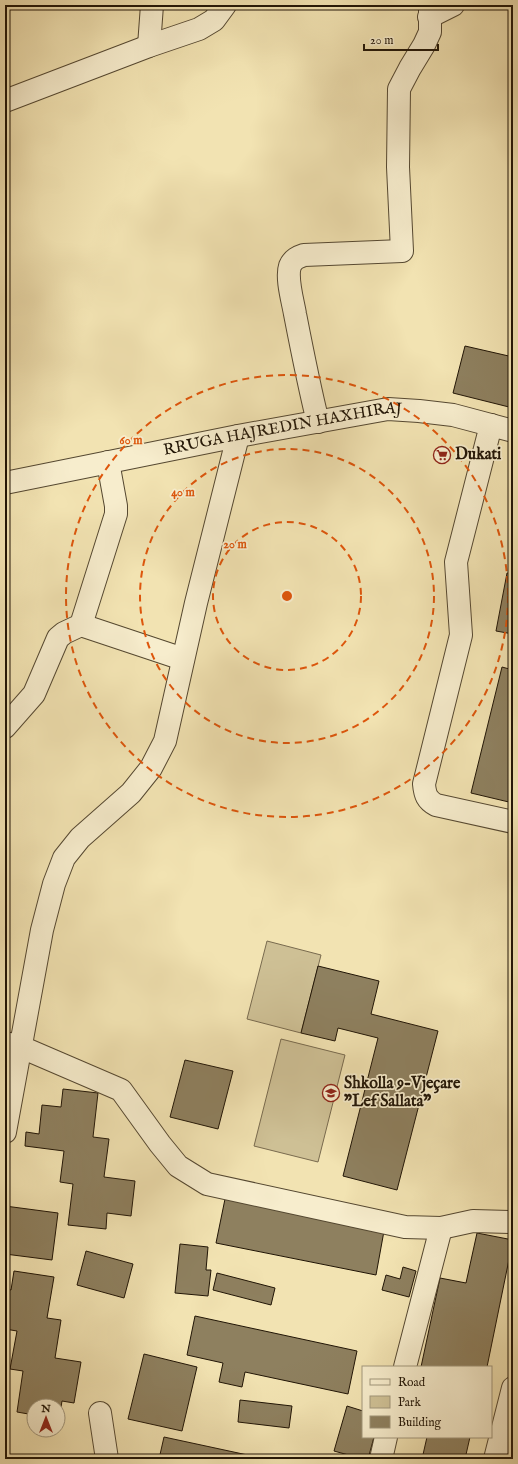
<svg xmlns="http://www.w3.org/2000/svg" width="518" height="1464" viewBox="0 0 518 1464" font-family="'IM FELL English',serif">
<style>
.green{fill:#cec095;stroke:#786a4e}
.building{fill:#8e805f;stroke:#211506}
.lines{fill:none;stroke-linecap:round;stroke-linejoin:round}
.minor-casing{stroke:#554831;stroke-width:24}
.minor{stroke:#f7edcd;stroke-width:22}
.ring{fill:none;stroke:#de560c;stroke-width:2;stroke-dasharray:7 5}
.labels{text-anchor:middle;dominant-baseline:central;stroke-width:3.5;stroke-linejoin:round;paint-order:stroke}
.street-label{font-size:16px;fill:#211506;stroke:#f7edcd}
.poi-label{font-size:16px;font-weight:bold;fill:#211506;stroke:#f7edcd;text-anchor:start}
.centre{fill:#de560c;stroke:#f7edcd;stroke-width:2}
.ring-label{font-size:12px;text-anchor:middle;font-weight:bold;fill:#de560c;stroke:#f7edcd;stroke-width:3.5;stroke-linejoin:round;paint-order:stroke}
</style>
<rect width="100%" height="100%" fill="#f2e3b2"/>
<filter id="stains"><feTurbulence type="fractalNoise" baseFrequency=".005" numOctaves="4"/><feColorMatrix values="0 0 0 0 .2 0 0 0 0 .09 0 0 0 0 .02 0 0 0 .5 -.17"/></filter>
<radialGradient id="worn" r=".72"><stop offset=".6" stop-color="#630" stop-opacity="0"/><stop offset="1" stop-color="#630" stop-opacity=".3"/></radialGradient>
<!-- green -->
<g class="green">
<path d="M267 941 321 955 301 1033 247 1019Z"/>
<path d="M281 1039 345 1055 318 1162 254 1146Z"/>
</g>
<!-- building -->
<g class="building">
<path d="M465 346 513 357V408L453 393Z"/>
<path d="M507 573 513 574V634L496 631Z"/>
<path d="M502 667 513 670V803L471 793Z"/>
<path d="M318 966 379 981 371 1014 438 1031 397 1190 343 1176 378 1038 338 1028 335 1041 301 1033Z"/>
<path d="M185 1060 233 1071 218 1129 170 1117Z"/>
<path d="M63 1089 98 1093 93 1137 109 1139 104 1177 135 1181 131 1216 107 1213 106 1229 68 1225 73 1184 60 1182 64 1151 25 1146 26 1132 39 1134 42 1105 61 1107Z"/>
<path d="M225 1199 384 1231 376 1275 216 1243Z"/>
<path d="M5 1206 58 1213 52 1260 5 1254Z"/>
<path d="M477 1233 513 1240 487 1367H421L440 1278 466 1283Z"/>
<path d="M180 1244 208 1247 206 1270H211L208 1296 175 1293Z"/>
<path d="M86 1251 133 1264 124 1298 77 1285Z"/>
<path d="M403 1267 416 1271 409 1297 382 1290 386 1275 400 1279Z"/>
<path d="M14 1271 54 1277 47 1318 61 1320 55 1358 81 1362 74 1403 62 1401 59 1419 58 1406H34V1415L17 1412 23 1371 10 1369 17 1331 5 1329V1289L11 1290Z"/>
<path d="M217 1273 275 1288 271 1305 213 1290Z"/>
<path d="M195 1316 357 1351 348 1394 245 1372 242 1387 219 1382 223 1363 187 1355Z"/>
<path d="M144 1354 197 1367 182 1431 128 1419Z"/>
<path d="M240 1400 292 1406 289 1428 238 1422Z"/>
<path d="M347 1406 363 1411V1437H374L368 1459H363L334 1451Z"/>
<path d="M164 1437 266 1459H159Z"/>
<path d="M427 1437H470L465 1459H422Z"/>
</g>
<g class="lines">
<!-- minor casing -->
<g class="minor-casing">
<g id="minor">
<path d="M429 17 453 5"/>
<path d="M149 46 152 5"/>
<path d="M5 101 149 46 199 29 214 20 225 5"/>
<path d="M318 422C309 386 302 350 295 314 293 302 286 278 290 266 293 259 298 257 304 255L402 251 398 167 399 89 410 68 424 45 430 32V5"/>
<path d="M491 425 456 562 461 635 424 784C425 795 427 800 436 805L513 822"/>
<path id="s1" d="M5 483 238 436 388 409 419 411 453 415 513 431"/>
<path d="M81 625 183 659"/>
<path d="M5 727 34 694 58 638 64 633 81 625 116 514V506L108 462"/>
<path d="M5 1043 21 1047 121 1090 160 1144 178 1166 207 1184 405 1227 441 1228 473 1221 513 1222"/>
<path d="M5 1132 42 930 54 884 64 858 80 838 131 793 151 768 165 741 196 603 238 436"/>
<path d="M405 1367 441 1228"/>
<path d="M100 1413 107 1459"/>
<path d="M381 1459 386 1437"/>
<path d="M495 1459 513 1388"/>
</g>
</g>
<!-- minor -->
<use href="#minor" class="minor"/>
</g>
<!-- distance rings -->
<g class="ring">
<circle cx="287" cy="596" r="74"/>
<circle cx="287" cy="596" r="147"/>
<circle cx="287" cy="596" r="221"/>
</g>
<!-- icons -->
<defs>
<g id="supermarket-ring" transform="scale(0.9)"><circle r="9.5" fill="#f7edcd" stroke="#8f2418" stroke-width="1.5"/><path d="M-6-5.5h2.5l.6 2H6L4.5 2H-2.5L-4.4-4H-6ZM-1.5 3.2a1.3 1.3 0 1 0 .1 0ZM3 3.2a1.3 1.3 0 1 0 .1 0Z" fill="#8f2418"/></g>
<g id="school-ring" transform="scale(0.9)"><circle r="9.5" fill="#f7edcd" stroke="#8f2418" stroke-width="1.5"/><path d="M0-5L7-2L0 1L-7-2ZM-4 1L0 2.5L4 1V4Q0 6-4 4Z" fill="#8f2418"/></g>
</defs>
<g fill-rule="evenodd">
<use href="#supermarket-ring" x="442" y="455"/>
<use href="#school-ring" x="331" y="1093"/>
</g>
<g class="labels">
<!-- street labels -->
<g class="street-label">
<text stroke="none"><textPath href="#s1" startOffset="283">RRUGA HAJREDIN HAXHIRAJ</textPath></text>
</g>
<!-- poi labels -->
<g class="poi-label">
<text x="455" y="455">Dukati</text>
<text x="344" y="1084">Shkolla 9-Vjeçare<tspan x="344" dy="18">"Lef Sallata"</tspan></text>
</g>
</g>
<circle cx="287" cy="596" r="6" class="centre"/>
<g class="ring-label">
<text x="131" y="444">60 m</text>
<text x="183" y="496">40 m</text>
<text x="235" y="548">20 m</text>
</g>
<!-- margin -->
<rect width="518" height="1464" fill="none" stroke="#f2e3b2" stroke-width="20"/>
<rect x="6" y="6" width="506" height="1452" fill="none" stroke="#211506" stroke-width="2"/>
<rect x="10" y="10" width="498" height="1444" fill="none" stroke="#211506"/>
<!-- legend -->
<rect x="362" y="1366" width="130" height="72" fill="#f7edcd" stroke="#a1977d"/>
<rect x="370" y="1379" width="20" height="6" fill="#f7edcd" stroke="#a1977d"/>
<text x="398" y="1386" font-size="12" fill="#211506">Road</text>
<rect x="370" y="1396" width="20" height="12" fill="#cec095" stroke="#a1977d"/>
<text x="398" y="1406" font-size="12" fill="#211506">Park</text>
<rect x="370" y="1416" width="20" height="12" fill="#8e805f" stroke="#a1977d"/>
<text x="398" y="1426" font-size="12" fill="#211506">Building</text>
<!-- north arrow -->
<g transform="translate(46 1418)"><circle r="19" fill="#f7edcd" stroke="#a1977d"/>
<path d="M0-3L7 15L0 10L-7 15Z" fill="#8f2418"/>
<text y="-6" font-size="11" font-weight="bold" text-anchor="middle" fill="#211506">N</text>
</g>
<!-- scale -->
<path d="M364 44v6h74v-6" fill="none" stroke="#211506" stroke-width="2"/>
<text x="370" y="44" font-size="12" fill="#211506" stroke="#f7edcd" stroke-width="3" paint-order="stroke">20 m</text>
<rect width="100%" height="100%" filter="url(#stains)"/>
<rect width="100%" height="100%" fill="url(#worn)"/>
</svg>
